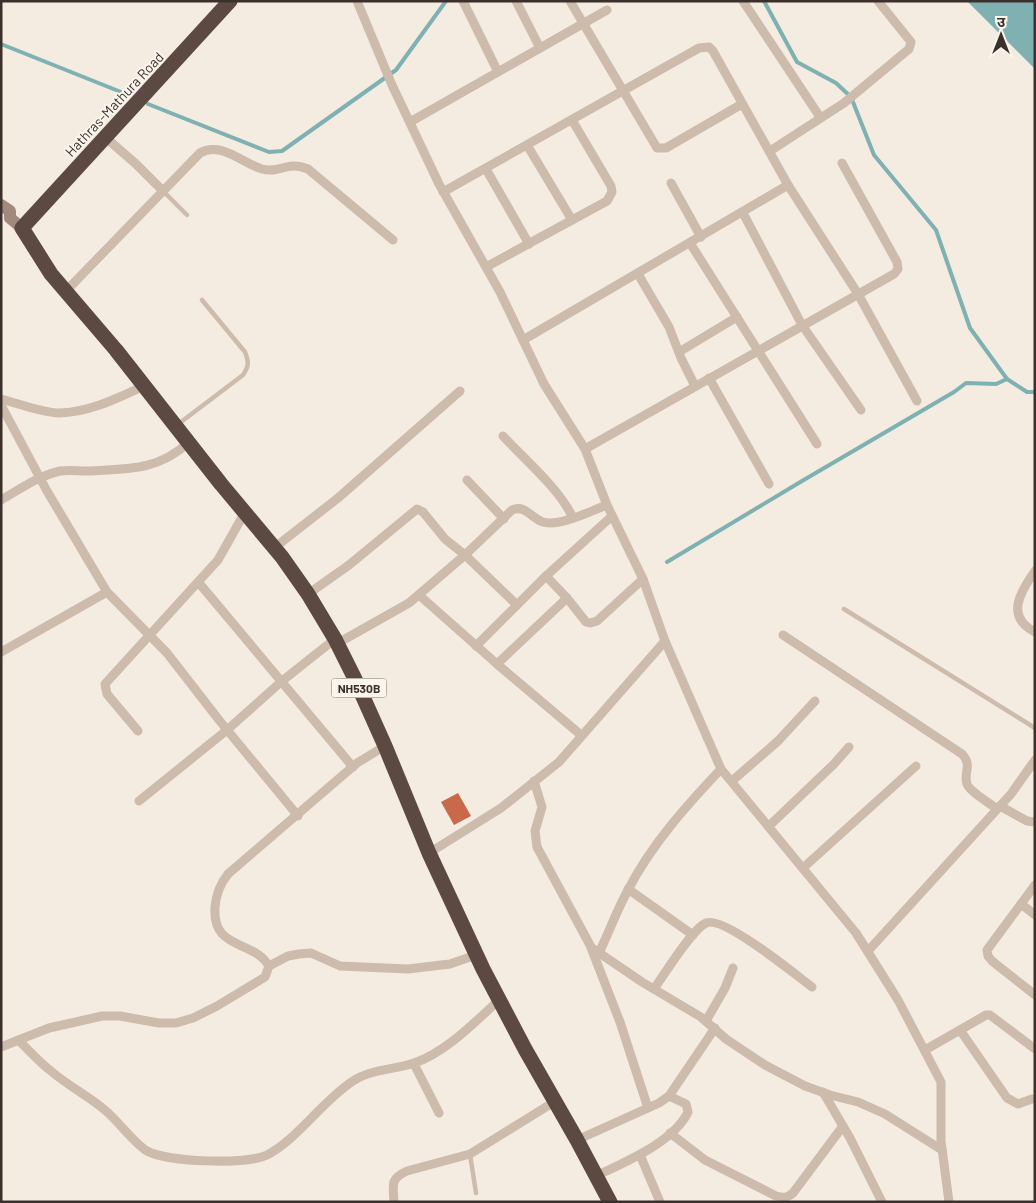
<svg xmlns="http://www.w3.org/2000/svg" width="1036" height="1203" viewBox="0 0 1036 1203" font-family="Barlow,'Noto Sans Devanagari',sans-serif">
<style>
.water{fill:#7fb0b2}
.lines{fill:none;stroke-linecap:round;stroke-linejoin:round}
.stream{stroke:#7fb0b2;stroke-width:4}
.building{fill:#c8694b}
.lane{stroke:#cdbbac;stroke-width:4.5}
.street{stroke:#cdbbac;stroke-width:9}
.secondary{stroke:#a18a7d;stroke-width:12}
.highway{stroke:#5c4a42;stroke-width:15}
.labels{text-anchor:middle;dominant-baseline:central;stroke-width:4;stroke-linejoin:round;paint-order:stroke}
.shield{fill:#fbf5ee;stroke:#756b66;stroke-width:1}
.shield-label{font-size:12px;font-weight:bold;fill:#3b302b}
.street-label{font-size:14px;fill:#3b302b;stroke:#fbf5ee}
</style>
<rect width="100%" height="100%" fill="#f4ebe1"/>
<!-- water -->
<path class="water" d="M967 1H1035V69Z"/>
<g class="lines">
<!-- stream -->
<g class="stream">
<path d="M764 1 797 62 836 83 851 97 874 155 936 230 970 328 1007 379 1027 392H1035"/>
<path d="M1 44 126 94"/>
<path d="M148 104 269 152 282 151 396 70 446 1"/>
<path d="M667 562 802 481 954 392 966 383 996 384 1007 379"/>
</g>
</g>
<!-- building -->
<path class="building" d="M458 793 471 816 454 825 441 802Z"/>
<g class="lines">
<!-- lane -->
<g class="lane">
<path d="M163 191 187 215"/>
<path d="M177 425 243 375C249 366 249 362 245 352L202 300"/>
<path d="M844 609 1035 728"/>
<path d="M470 1154 476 1193"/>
</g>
<!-- street -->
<g class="street">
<path d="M357 1 392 85 439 184 500 292 544 384 585 449 607 505 643 579 665 641 721 769 856 933 898 1000 941 1082V1141L949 1202"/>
<path d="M463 1 498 72"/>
<path d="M516 1 540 48"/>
<path d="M570 1 657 148H666L742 104"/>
<path d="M743 1 820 117"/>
<path d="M410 122 607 10"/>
<path d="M105 137 136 164 163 191"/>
<path d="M527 145 572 220"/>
<path d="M770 151 844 103 909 49 911 42 878 1"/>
<path d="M486 169 529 244"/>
<path d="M671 183 701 237"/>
<path d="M443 192 699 48 709 47 713 51 788 185 858 294 917 401"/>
<path d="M743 213 802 325 861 410"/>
<path d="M690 243 817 444"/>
<path d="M486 267 607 201 612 192 611 186 572 120"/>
<path d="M638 274 669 327 681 358 695 386"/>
<path d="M66 291 200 153C221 141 242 163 262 169 281 174 287 160 308 169L393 240"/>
<path d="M523 340 788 185"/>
<path d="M679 352 737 317"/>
<path d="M709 378 769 484"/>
<path d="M1 399C17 403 43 413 59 413 88 413 118 398 144 386"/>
<path d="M1 405 47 491 107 592 167 653 219 720 298 816"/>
<path d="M503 436C525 460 559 488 573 518"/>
<path d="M585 449 894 274 898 269 897 262 842 163"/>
<path d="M467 480 504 519"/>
<path d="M1 500C20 489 38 476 60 471 69 470 78 471 87 471 127 469 158 471 189 442"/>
<path d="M274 548 338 498 460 391"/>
<path d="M1035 571C1020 592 1005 617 1035 632"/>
<path d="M546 576 567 598 586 622 590 623 597 621 643 579"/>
<path d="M199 583 353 767"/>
<path d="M308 594 349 565 417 509 423 512 445 539 465 555 517 605"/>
<path d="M419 595 497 664 581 735"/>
<path d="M783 635 962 754C973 766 963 772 967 784 970 792 990 803 997 809"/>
<path d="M338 643 409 603 465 555 512 510C525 504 532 519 543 522 560 527 590 511 607 505"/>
<path d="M476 646 546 576 612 516"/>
<path d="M1 652 107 592"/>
<path d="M497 664 567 598"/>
<path d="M138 731 107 694 105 684 218 560 245 512"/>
<path d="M534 781 542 807 535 831 537 847 590 945 620 1022 648 1108"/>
<path d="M732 781 778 741 815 701"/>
<path d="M139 801 227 730 282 681 335 639"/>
<path d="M1000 806 1027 821 1035 822"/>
<path d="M769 826 834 764 849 747"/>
<path d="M429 853 501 808 559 762 665 641"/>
<path d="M803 868 916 766"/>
<path d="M1035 885 987 950 988 956 992 961 1035 995"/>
<path d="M628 889 693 935"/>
<path d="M1021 904 1035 915"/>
<path d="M592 948 642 982 701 1017 726 1039 765 1065 805 1086 830 1095 858 1102 885 1114 942 1150"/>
<path d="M868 951 1011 794 1035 760"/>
<path d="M599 953C609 932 617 910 628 890 651 845 687 805 721 769"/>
<path d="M269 966 288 956 299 954 311 953 340 966 408 969 450 964 476 955"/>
<path d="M654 989C664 975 692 929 706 923 723 915 796 975 812 987"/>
<path d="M706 1021 725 988 733 968"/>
<path d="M960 1030 1007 1098 1018 1104 1032 1099"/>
<path d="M18 1040C29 1050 39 1062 51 1071 68 1086 89 1096 106 1111 119 1122 134 1143 147 1151 167 1162 246 1165 267 1155 298 1139 322 1101 353 1081 371 1069 394 1070 414 1063 445 1053 475 1022 499 1000"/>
<path d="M1 1047 49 1028 102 1016H120L159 1023H176L193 1018 217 1006 265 977 269 966C253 939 212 951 215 907 216 895 220 884 228 874L357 763 385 746"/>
<path d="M925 1050 986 1015H990L1035 1049"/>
<path d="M414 1064 439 1113"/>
<path d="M823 1092 850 1138 882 1202"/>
<path d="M670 1133 705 1160 776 1196C784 1198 787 1198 793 1193L843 1126"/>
<path d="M577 1140 659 1103 669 1096 715 1028"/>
<path d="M640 1155 660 1202"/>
<path d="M596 1176C625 1162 674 1142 688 1112L686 1104 669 1096"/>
<path d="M394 1202C393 1184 390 1179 407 1171L470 1154 554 1102"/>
</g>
<!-- secondary -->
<path class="secondary" d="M1 205 10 211V218L22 228"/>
<!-- highway -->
<path class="highway" d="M230 1 22 228 51 274 116 350 221 484 282 557 308 594 335 639 355 679 385 746 429 853 483 969 525 1049 577 1140 610 1202"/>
</g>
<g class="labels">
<!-- shield labels -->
<rect class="shield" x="331.5" y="678.5" width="55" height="19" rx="4"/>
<g class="shield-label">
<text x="359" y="688">NH530B</text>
</g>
<!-- street labels -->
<g class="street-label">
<text transform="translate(114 104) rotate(-47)">Hathras-Mathura Road</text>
</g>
</g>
<!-- border -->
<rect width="1036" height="1203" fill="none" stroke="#3b302b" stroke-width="5"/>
<!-- north arrow -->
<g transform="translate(1001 35)" stroke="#fbf5ee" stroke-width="4" paint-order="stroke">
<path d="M0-4L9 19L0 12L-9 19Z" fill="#3b302b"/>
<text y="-8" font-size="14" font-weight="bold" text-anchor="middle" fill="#3b302b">उ</text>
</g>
</svg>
